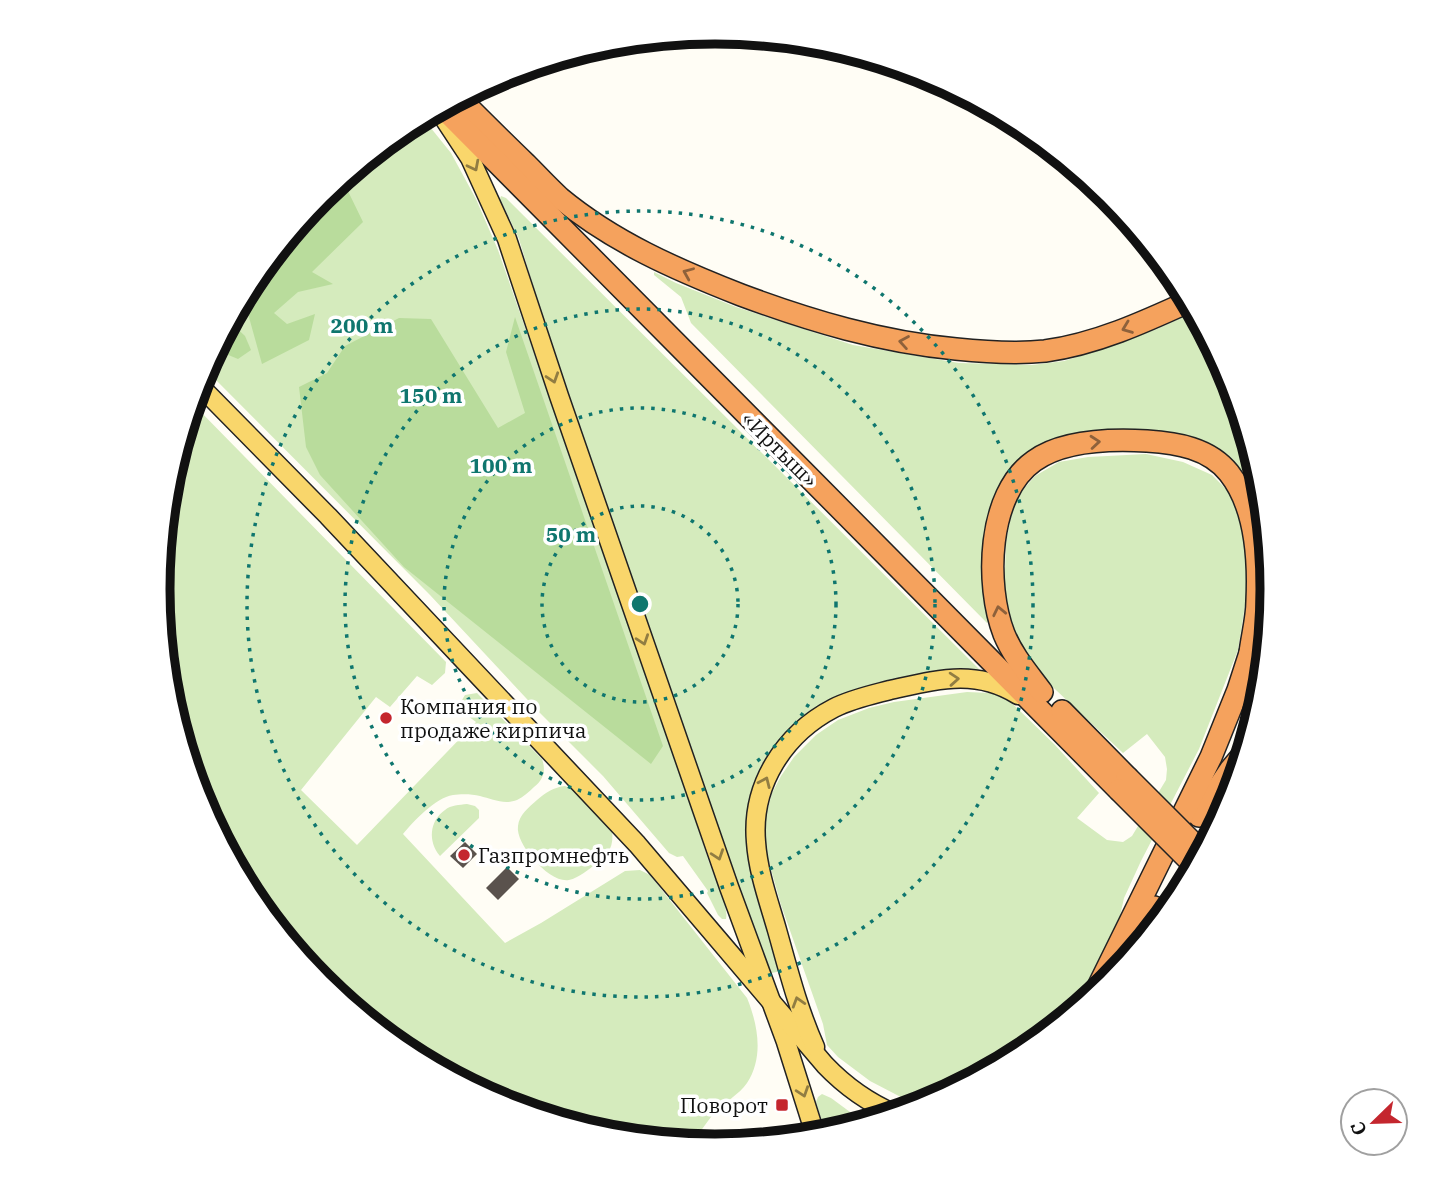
<svg xmlns="http://www.w3.org/2000/svg" width="1430" height="1178" viewBox="0 0 1430 1178" font-family="'IBM Plex Serif',serif">
<style>
.green{fill:#d5ebbd}
.forest{fill:#b9dc9c}
.building{fill:#5a524d}
.lines{fill:none;stroke-linecap:round;stroke-linejoin:round}
.primary-casing{stroke:#222;stroke-width:21}
.highway-casing{stroke:#222;stroke-width:24}
.primary{stroke:#f9d66b;stroke-width:18}
.highway{stroke:#f5a25d;stroke-width:21}
.highway-bridge-casing{stroke:#222;stroke-width:24;stroke-linecap:butt}
.highway-bridge{stroke:#f5a25d;stroke-width:21}
.oneway{stroke:#917d42}
.oneway2{stroke:#8e613b}
.ring{fill:none;stroke:#0f766e;stroke-width:3.5;stroke-dasharray:3.5 7}
.poi-dot{fill:#c4262e;stroke:#fff;stroke-width:2.5}
.labels{text-anchor:middle;dominant-baseline:central;stroke-width:7;stroke-linejoin:round;paint-order:stroke}
.street-label{font-size:21px;fill:#111;stroke:#fff}
.poi-label{font-size:21px;fill:#111;stroke:#fff;text-anchor:start}
.rim{fill:none;stroke:#111;stroke-width:9}
.centre{fill:#0f766e;stroke:#fff;stroke-width:3.5}
.ring-label{font-size:21px;text-anchor:middle;font-weight:bold;fill:#0f766e;stroke:#fff;stroke-width:7;stroke-linejoin:round;paint-order:stroke}
</style>
<rect width="100%" height="100%" fill="#fffdf5"/>
<!-- green -->
<g class="green">
<path d="M422 117 451 153 476 199 498 250 674 754C686 790 697 826 709 862 714 876 729 906 726 919H722L718 915 707 893 708 891 683 856 677 857 669 853 603 776 539 712 430 595 204 368 252 279 321 195 406 125Z"/>
<path d="M501 196 506 198 982 672 842 696 751 800 747 820 749 849 779 966 777 972 771 973 765 962 608 512 544 322 519 239 500 199Z"/>
<path d="M654 272 676 283 736 307 853 345 959 363 1032 365 1064 361 1109 347 1157 329 1196 311 1230 376 1262 481 1267 536 1266 540 1260 510 1251 487 1233 463 1139 434 1014 467 989 621 987 623 691 323 681 297 654 275Z"/>
<path d="M192 403 446 662 445 673 432 685 417 676 390 707 376 697 301 790 357 845 476 722 457 708 465 695 477 693 542 759C546 770 544 779 534 787 529 792 523 797 517 800 504 805 492 799 480 796 472 794 461 794 453 795 435 798 414 821 403 834L505 943 541 923 625 871 640 870 650 875 747 998C758 1025 764 1057 747 1083 739 1095 724 1102 714 1113 706 1123 699 1134 691 1144L606 1136 501 1104 405 1052 321 983 251 898 200 802 168 697 158 589 168 480Z"/>
<path d="M1146 454 1183 462 1212 475 1228 491 1238 511 1247 554 1246 599 1238 650 1199 749 1141 861 1124 898 1120 916 1073 1013 1024 1053 928 1104 920 1107 870 1081 838 1057 827 1045 823 1024 781 905 765 848 766 816 772 793 781 776 794 757 816 735 838 720 869 708 894 702 967 692 990 693 1006 698 1017 708 1055 745 1099 793 1077 818 1107 840 1123 842 1132 836 1166 780 1167 769 1165 757 1147 734 1123 753 1024 660 1010 629 1004 595 1006 543 1012 510 1022 491 1035 476 1059 462 1088 457Z"/>
<path d="M565 786 574 790 612 831C614 845 609 855 597 863 589 869 579 878 569 880 550 884 515 844 518 826 519 815 529 807 537 800 545 793 554 787 565 786Z"/>
<path d="M467 804 475 806 479 810V818L440 856C428 842 429 821 445 810 451 805 459 805 467 804Z"/>
<path d="M822 1094 831 1098 865 1123 826 1135 816 1102 818 1097Z"/>
</g>
<!-- forest -->
<g class="forest">
<path d="M333 185 346 187 363 222 312 272 333 284 298 292 274 313 287 324 315 314 309 340 262 364 247 310 277 271 257 273 321 195Z"/>
<path d="M515 317 663 746 651 764 404 567 320 475 306 447 299 387 327 373 345 346 399 318 431 319 498 428 525 413 506 352Z"/>
<path d="M229 321 245 336 251 350 238 359 214 349Z"/>
</g>
<!-- building -->
<g class="building">
<path d="M465 842 477 854 463 868 450 856Z"/>
<path d="M507 867 519 879 498 900 486 888Z"/>
</g>
<g class="lines">
<!-- primary casing -->
<g class="primary-casing">
<g id="primary">
<path d="M445 120 470 158 507 239 559 396 729 887 786 1042 816 1137"/>
<path d="M198 384 328 516 637 844 825 1065C846 1087 867 1102 895 1114"/>
<path d="M815 1047C798 1009 788 969 777 930 769 902 758 872 756 842 751 785 784 734 834 708 852 699 871 695 890 690 936 680 975 668 1018 695"/>
</g>
</g>
<!-- highway casing -->
<g class="highway-casing">
<g id="highway">
<path d="M458 97C481 120 503 142 526 164 537 175 548 187 560 198 613 242 677 270 741 295 811 321 881 342 956 349 985 352 1016 354 1045 351 1096 344 1144 322 1190 301"/>
<path d="M441 106 1119 790"/>
<path d="M1254 687 1267 650"/>
<path d="M1042 692C1028 673 1013 656 1004 634 985 585 987 494 1034 461 1063 440 1113 439 1147 441 1177 443 1209 448 1229 473 1256 507 1259 559 1257 601 1257 618 1252 636 1250 653"/>
<path d="M1062 711 1127 777"/>
<path d="M1199 816 1230 770 1246 751"/>
<path d="M1138 948 1143 929 1154 907"/>
<path d="M1094 995 1211 757 1238 690 1272 585"/>
</g>
</g>
<!-- primary -->
<use href="#primary" class="primary"/>
<!-- highway -->
<use href="#highway" class="highway"/>
<!-- highway-bridge casing -->
<g class="highway-bridge-casing">
<g id="highway-bridge">
<path d="M1127 777 1203 853"/>
<path d="M1119 790 1196 867"/>
</g>
</g>
<!-- highway-bridge -->
<use href="#highway-bridge" class="highway-bridge"/>
</g>
<!-- one-way arrows -->
<defs><path id="oneway-chevron" d="M-2-3.5L2.5 0L-2 3.5" fill="none" stroke-width="1.6" stroke-linecap="round" stroke-linejoin="round" transform="scale(1.75)"/></defs>
<g class="oneway">
<use href="#oneway-chevron" transform="translate(474 166) rotate(63)"/>
<use href="#oneway-chevron" transform="translate(553 378) rotate(72)"/>
<use href="#oneway-chevron" transform="translate(643 640) rotate(71)"/>
<use href="#oneway-chevron" transform="translate(954 679) rotate(-4)"/>
<use href="#oneway-chevron" transform="translate(765 782) rotate(-66)"/>
<use href="#oneway-chevron" transform="translate(718 855) rotate(71)"/>
<use href="#oneway-chevron" transform="translate(798 1002) rotate(-107)"/>
<use href="#oneway-chevron" transform="translate(803 1092) rotate(71)"/>
</g>
<g class="oneway2">
<use href="#oneway-chevron" transform="translate(688 273) rotate(-157)"/>
<use href="#oneway-chevron" transform="translate(1127 328) rotate(159)"/>
<use href="#oneway-chevron" transform="translate(904 342) rotate(-170)"/>
<use href="#oneway-chevron" transform="translate(1095 442) rotate(-5)"/>
<use href="#oneway-chevron" transform="translate(999 611) rotate(-102)"/>
</g>
<!-- distance rings -->
<g class="ring">
<circle cx="640" cy="604" r="98"/>
<circle cx="640" cy="604" r="196"/>
<circle cx="640" cy="604" r="295"/>
<circle cx="640" cy="604" r="393"/>
</g>
<!-- markers -->
<g class="poi-dot">
<circle cx="386" cy="718" r="7"/>
<circle cx="464" cy="855" r="7"/>
<rect x="775" y="1098" width="14" height="14" rx="3.5"/>
</g>
<g class="labels">
<!-- street labels -->
<g class="street-label">
<text transform="translate(780 449) rotate(45)">«Иртыш»</text>
</g>
<!-- poi labels -->
<g class="poi-label">
<text x="400" y="706">Компания по<tspan x="400" dy="24">продаже кирпича</tspan></text>
<text x="478" y="855">Газпромнефть</text>
<text x="768" y="1105" text-anchor="end">Поворот</text>
</g>
</g>
<!-- crop -->
<path d="M0 0H1430V1178H0ZM170 589a545 545 0 1 1 1090 0a545 545 0 1 1-1090 0Z" fill="#fff" fill-rule="evenodd"/>
<path class="rim" d="M170 589a545 545 0 1 1 1090 0a545 545 0 1 1-1090 0Z"/>
<circle cx="640" cy="604" r="10" class="centre"/>
<g class="ring-label">
<text x="362" y="333">200 m</text>
<text x="431" y="403">150 m</text>
<text x="501" y="473">100 m</text>
<text x="571" y="542">50 m</text>
</g>
<!-- north arrow -->
<g transform="translate(1374 1122) rotate(247)"><circle r="33" fill="#ffffff" stroke="#a0a0a0" stroke-width="2"/>
<path d="M0-5L12 26L0 18L-12 26Z" fill="#c4262e"/>
<text y="-10" font-size="19" font-weight="bold" text-anchor="middle" fill="#111111">С</text>
</g>
</svg>
